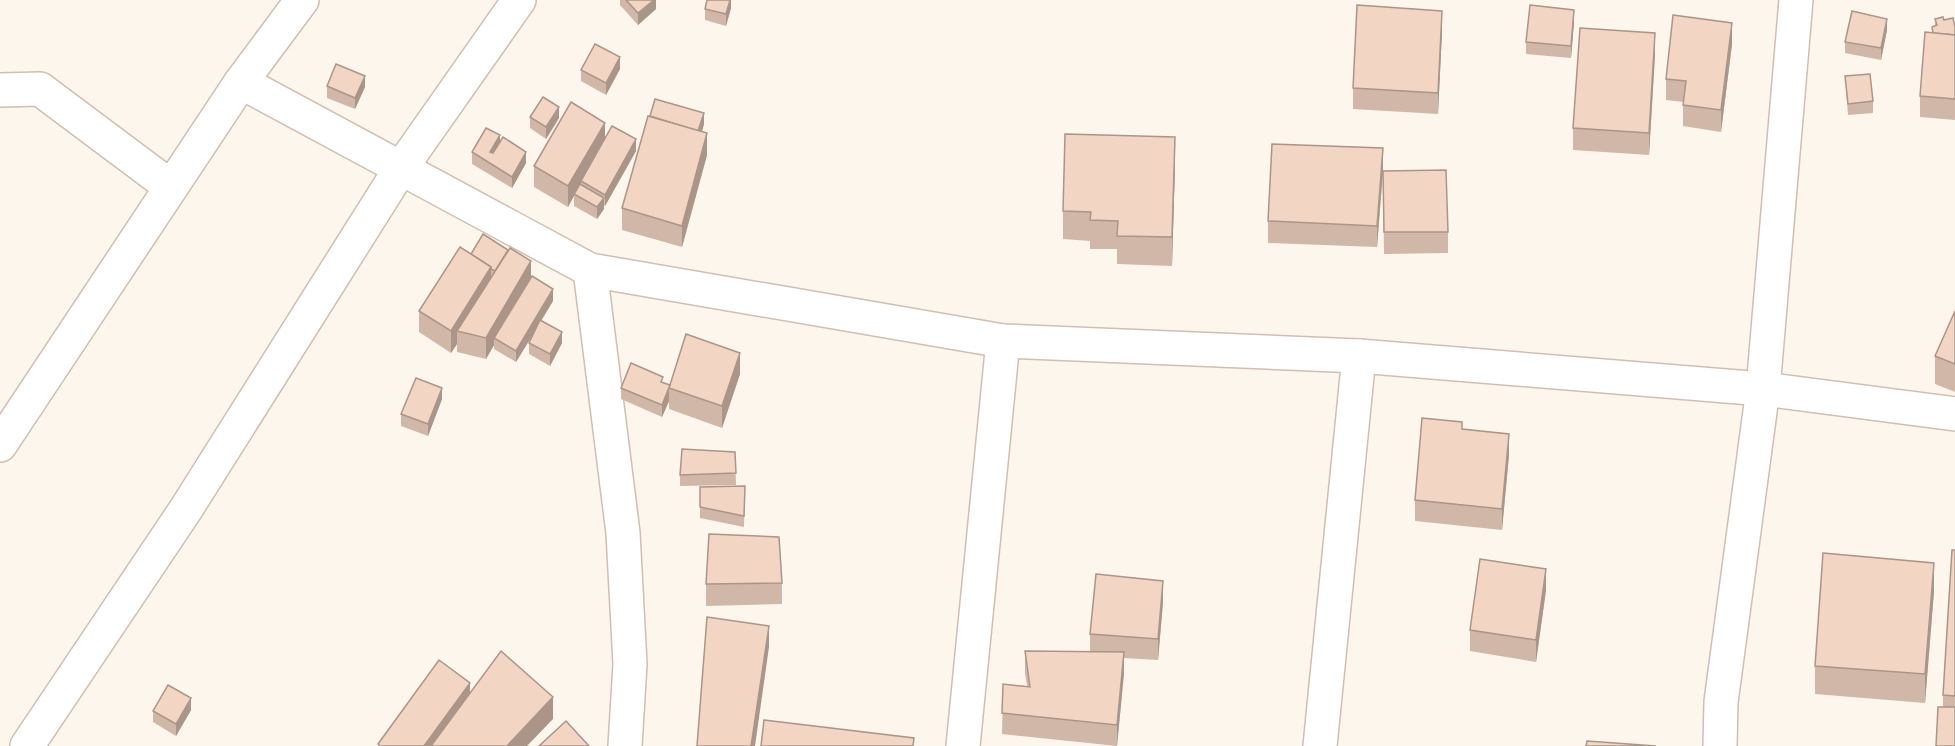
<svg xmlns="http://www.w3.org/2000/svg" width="1955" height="746" viewBox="0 0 1955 746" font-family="Raleway,sans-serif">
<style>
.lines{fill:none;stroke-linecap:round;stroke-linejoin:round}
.minor-casing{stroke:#d1beb0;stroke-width:36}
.tertiary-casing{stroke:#d1beb0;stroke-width:36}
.minor{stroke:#fff;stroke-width:33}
.tertiary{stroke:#fff;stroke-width:33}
.wall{fill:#d1b7a8}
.shaded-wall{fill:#aa9588}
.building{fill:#f3d5c3;stroke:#aa9588;stroke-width:1.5}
</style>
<rect width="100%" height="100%" fill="#fdf6ec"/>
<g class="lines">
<!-- minor casing -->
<g class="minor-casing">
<g id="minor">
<path d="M241 82 590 270 1003 341 1359 356 1763 389 1955 414"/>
<path d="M0 90 40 89 171 187"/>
<path d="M590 270 623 533 630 664 625 746"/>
<path d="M963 746 1003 341"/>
<path d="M1320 746 1359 356"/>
<path d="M1720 746 1721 702 1763 389 1796 0"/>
</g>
</g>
<!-- tertiary casing -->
<g class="tertiary-casing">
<g id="tertiary">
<path d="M0 445 241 82 302 0"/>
<path d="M27 746 186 509 401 168 519 0"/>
</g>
</g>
<!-- minor -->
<use href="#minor" class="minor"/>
<!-- tertiary -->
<use href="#tertiary" class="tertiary"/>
</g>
<!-- wall -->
<g class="wall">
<path d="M620 0H656V9L638 25 620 5Z"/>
<path d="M731 0V8L726 26 705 20V9Z"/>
<path d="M1935 19 1944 20 1955 27V120L1920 117V96L1932 33V27L1935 26Z"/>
<path d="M1574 22 1571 58 1526 54V42Z"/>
<path d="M1887 30 1881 60 1845 53V42Z"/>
<path d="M1442 32 1438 114 1353 109V88Z"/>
<path d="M1732 44 1721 132 1683 126V102L1666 100V79Z"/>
<path d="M1655 55 1649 155 1573 150V128Z"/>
<path d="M620 69 606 95 581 81V70Z"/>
<path d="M1845 76 1873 101V113L1848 115Z"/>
<path d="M327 86 365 87 355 109 327 98Z"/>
<path d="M530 117 559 118 546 139 530 128Z"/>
<path d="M704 124 702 131 707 155 682 247 622 230V208Z"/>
<path d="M605 139 636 151 605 206 604 205V209L597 219 574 206V196L568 207 534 187V166Z"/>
<path d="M500 142 526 163 512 188 472 164V152Z"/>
<path d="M1175 165 1172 266 1117 264V249H1090V241L1063 239V211Z"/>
<path d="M1383 170 1377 247 1268 243V221Z"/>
<path d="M1383 171 1448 232V253L1384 254Z"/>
<path d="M471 254 531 277 553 301 541 321 562 343 550 366 529 354V343L534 333 516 362 494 349V345L486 359 457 352V344L451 353 419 332V311Z"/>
<path d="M1955 311V392L1935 384V356Z"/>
<path d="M740 374 722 428 669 409V401L662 417 621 399V388L663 383 670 385Z"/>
<path d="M442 399 428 436 401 426V414Z"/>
<path d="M735 452 736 485 680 486V475Z"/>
<path d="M1509 455 1502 530 1415 521V500Z"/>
<path d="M745 486 744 527 700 518V487Z"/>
<path d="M1955 550V746L1943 707V695Z"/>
<path d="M782 583V604L706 606V584Z"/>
<path d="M1546 590 1536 662 1470 651V630Z"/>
<path d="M1934 591 1925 703 1815 694V666Z"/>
<path d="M1163 602 1158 660 1124 658V673L1117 746 1002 734 1003 684 1027 686 1025 673V651H1090V634Z"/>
<path d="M191 710 176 736 153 722V711Z"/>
</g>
<!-- shaded-wall -->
<g class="shaded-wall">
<path d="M654 0H656V9L638 25V13Z"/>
<path d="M730 0H731V8L726 26V14Z"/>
<path d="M1574 10V22L1571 58V46Z"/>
<path d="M1442 11V32L1438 114V93Z"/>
<path d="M1887 19V30L1881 60V48Z"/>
<path d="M1732 23V44L1721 132V110Z"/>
<path d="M1655 33V55L1649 155V133Z"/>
<path d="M620 57V69L606 95V83Z"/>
<path d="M365 76V87L355 109V98Z"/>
<path d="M559 107V118L546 139V127Z"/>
<path d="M704 113V124L697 148V136Z"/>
<path d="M605 123V144L581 181V185L574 194V196L568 207V186Z"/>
<path d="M707 133V155L682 247V226Z"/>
<path d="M500 135V147L490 163V152Z"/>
<path d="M1175 137V165L1172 266V237Z"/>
<path d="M636 139V151L605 206V195Z"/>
<path d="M1383 148V170L1377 247V226Z"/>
<path d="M526 152V163L512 188V177Z"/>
<path d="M604 198V209L597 219V207Z"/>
<path d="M531 261V282L494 338V345L486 359V338Z"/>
<path d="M491 267V289L457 331V344L451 353V331Z"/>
<path d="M553 289V301L516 362V351Z"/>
<path d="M562 332V343L550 366V354Z"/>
<path d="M740 353V374L722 428V406Z"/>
<path d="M442 388V399L428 436V424Z"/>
<path d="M669 389V401L662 417V405Z"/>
<path d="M1509 434V455L1502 530V509Z"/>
<path d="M1934 563V591L1925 703V674Z"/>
<path d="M1546 569V590L1536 662V640Z"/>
<path d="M1163 581V602L1158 660V639Z"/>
<path d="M769 626V647L755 746H751Z"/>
<path d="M1124 652V673L1117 746V725Z"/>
<path d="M470 683V704L439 746H424Z"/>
<path d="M553 697V719L527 746H507Z"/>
<path d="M191 698V710L176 736V724Z"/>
</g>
<!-- building -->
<g class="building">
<path d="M626 0H654L638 13Z"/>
<path d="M707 0H730L726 14 705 9Z"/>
<path d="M1357 5 1442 11 1438 93 1353 88Z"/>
<path d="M1530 5 1574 10 1571 46 1526 42Z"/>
<path d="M1852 11 1887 19 1881 48 1845 42Z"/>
<path d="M1673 15 1732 23 1721 110 1683 105 1686 81 1666 79Z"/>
<path d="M1943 17 1944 20 1953 18 1955 27V35L1933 33 1932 27 1937 25 1935 19Z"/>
<path d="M1580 28 1655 33 1649 133 1573 128Z"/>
<path d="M1925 32 1955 35V99L1920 96Z"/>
<path d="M595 44 620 57 606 83 581 70Z"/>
<path d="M336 64 365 76 355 98 327 86Z"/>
<path d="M1870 74 1873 101 1848 104 1845 76Z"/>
<path d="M543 97 559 107 546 127 530 117Z"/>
<path d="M655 99 704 113 698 131 650 116Z"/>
<path d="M571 102 605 123 568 186 534 166Z"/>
<path d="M648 116 707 133 682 226 622 208Z"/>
<path d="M612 126 636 139 605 195 581 181Z"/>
<path d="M486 128 500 135 490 152 493 153 503 137 526 152 512 177 472 152Z"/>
<path d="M1065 134 1175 137 1172 237 1117 236 1118 221 1090 220 1091 212 1063 211Z"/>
<path d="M1272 144 1383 148 1377 226 1268 221Z"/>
<path d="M1446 170 1448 232H1384L1383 171Z"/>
<path d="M580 184 604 198 597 207 574 194Z"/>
<path d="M483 234 508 250 495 271 491 269V267L471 254Z"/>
<path d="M460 247 491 267 451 331 419 311Z"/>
<path d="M510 248 531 261 486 338 457 331Z"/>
<path d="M532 276 553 289 516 351 494 338Z"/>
<path d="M1955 311V364L1935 356Z"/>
<path d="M540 320 562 332 550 354 529 343Z"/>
<path d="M686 334 740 353 722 406 669 388Z"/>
<path d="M631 363 663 377 661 382 670 385 662 405 621 388Z"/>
<path d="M416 378 442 388 428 424 401 414Z"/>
<path d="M1422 418 1462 422V429L1509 434 1502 509 1415 500Z"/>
<path d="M682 449 735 452 736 473 680 475Z"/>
<path d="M745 486 744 516 700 507V487Z"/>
<path d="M709 534 779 537 782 583 706 584Z"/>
<path d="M1952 550H1955V696L1943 695Z"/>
<path d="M1823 553 1934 563 1925 674 1815 666Z"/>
<path d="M1480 559 1546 569 1536 640 1470 630Z"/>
<path d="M1096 574 1163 581 1158 639 1090 634Z"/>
<path d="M707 617 769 626 751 746H697Z"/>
<path d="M501 651 553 697 507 746H431Z"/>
<path d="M1025 651 1124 652 1117 725 1002 713 1003 684 1030 687Z"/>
<path d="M439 660 470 683 424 746H380L378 744Z"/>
<path d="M168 685 191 698 176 724 153 711Z"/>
<path d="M1938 707H1955V746H1936Z"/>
<path d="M764 720 914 738 913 746H761Z"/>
<path d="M566 721 589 746H539Z"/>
<path d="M1587 741 1656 746H1586Z"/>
</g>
</svg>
